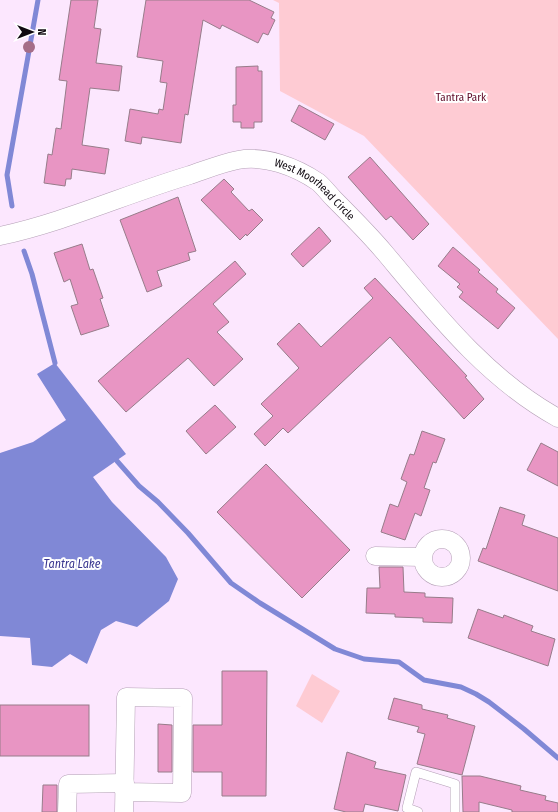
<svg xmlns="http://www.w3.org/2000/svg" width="558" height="812" font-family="'Fira Sans Condensed',sans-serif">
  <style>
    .green { fill: #fecbd3 }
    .water { fill: #8088d6 }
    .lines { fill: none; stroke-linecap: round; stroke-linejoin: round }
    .stream { stroke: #8088d6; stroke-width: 5 }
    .building { fill: #e895c3; stroke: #977c8a }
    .lane-casing { stroke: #b4a0b6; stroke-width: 10 }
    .street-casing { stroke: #b4a0b6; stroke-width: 19 }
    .lane { stroke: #fff; stroke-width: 9 }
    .street { stroke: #fff; stroke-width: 18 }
    .tree { fill: #a56d88 }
    .labels { text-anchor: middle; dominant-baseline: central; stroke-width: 4; stroke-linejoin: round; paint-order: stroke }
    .park-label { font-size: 11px; fill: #5e0a27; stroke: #fff }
    .street-label { font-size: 11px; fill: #100a11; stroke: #fff }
    .water-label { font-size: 12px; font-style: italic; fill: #37348f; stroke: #fff }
  </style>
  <rect width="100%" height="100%" fill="#fce7fe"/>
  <!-- green -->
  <g class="green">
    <path d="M273,0H558V339L364,136L280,91L279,3Z"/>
    <path d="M312,674L340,691L322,723L296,706Z"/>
  </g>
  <!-- water -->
  <path class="water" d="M55,363L126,454L93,477L112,502L166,557L178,579L169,601L137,627L116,621L101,630L87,664L70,654L52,667L32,665L30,638L0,636V453L33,442L66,420L37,374Z"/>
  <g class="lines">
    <!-- stream -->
    <g class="stream">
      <path d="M12,206L7,175L38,0"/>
      <path d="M24,251L32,274L55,363"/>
      <path d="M117,461L139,486L158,502L188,533L231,583L260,603L335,649L364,659L399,662L424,680L461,687L476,694L489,702L524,729L558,758"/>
    </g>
  </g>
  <!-- building -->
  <g class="building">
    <path d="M71,0H98L94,28L101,29L96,63L122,66L119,91L90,88L82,145L109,149L105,174L72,169L71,179H66L65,186L44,183L48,154L52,155L56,128L61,129L67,81L59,80Z"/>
    <path d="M146,0H249L274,12L271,18L275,20L268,35L263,33L258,43L222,25L220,29L203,20L188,115L185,114L181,143L142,137L141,144L125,141L130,109L158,114L159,109L163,110L167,83L160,82L163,61L137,57Z"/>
    <path d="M258,66V71H262V122H254V128H241V122H233V105H236V67Z"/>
    <path d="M299,105L334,124L325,140L291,121Z"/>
    <path d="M370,157L429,224L413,240L391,216L386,220L348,177Z"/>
    <path d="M224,179L234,189L231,192L249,211L252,209L263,220L247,236L246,234L240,240L201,200Z"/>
    <path d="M178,197L196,251L188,253L190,260L157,271L162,286L147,292L120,220Z"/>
    <path d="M319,227L331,241L303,267L291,254Z"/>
    <path d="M82,244L90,270L93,269L103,298L100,299L109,326L81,335L71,306L78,304L70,279L64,282L54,253Z"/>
    <path d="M453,247L480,270L478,272L498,289L496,292L515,308L498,329L459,297L463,292L457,287L460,284L438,266Z"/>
    <path d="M235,261L246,274L213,304L229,322L217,332L243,359L214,386L188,358L126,412L98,381Z"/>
    <path d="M375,278L467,376L465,377L484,399L464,419L390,337L288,433L283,428L265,446L254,434L273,416L261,404L299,368L277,344L299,323L321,347L373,298L364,288Z"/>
    <path d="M215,405L236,427L206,454L186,431Z"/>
    <path d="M422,431L445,439L436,463L433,462L424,488L430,490L421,516L415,513L405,540L381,532L390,504L398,507L407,482L401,479L410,454L414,455Z"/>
    <path d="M541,443L558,452V486L527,470Z"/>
    <path d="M266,464L350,550L302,598L217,512Z"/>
    <path d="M500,507L525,515L522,525L558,538V591L478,561L483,548L486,549Z"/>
    <path d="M379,567H403L404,592L425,593V597L453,598L452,623L423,622V618L395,617V614L366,613L367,588H380Z"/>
    <path d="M478,609L503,618L504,615L533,626L531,631L555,639L548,666L468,638Z"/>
    <path d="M222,671H267L266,796H222V772H193V725H222Z"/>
    <path d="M394,698L422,705V709L448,715L447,718L475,726L462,775L417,764L425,734L417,732L419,727L388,719Z"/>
    <rect x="0" y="705" width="89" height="51"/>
    <path d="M158,724L172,725V772H158Z"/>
    <path d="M347,752L376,762L374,768L406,775L398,811L365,804L363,812H346L334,809Z"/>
    <path d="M462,776H480L521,786L520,790L546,796L545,800L558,803V812H512V810L479,802V812H463Z"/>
    <path d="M43,785H57V812H42Z"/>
  </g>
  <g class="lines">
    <defs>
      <path id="lane" d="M418,812L407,808L416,772L455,784V812"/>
      <g id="street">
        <path id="s1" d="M0,236C65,222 126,194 190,175C205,170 222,163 238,160C265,155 296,167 318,182C324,187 329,194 334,199C352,217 369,234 385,253C436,314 487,379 558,418"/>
        <circle cx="442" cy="558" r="19"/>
        <path d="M375,556L422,557"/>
        <path d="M67,812L68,784L125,783"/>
        <path d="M124,812L126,697L183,698L182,793L124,792"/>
      </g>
    </defs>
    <!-- lane casing -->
    <use href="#lane" class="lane-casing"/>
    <!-- street casing -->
    <use href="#street" class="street-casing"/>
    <!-- lane -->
    <use href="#lane" class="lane"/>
    <!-- street -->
    <use href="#street" class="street"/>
  </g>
  <!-- trees -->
  <circle class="tree" cx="29" cy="47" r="6"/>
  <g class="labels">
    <!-- park labels -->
    <g class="park-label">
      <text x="461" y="97">Tantra Park</text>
    </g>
    <!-- street labels -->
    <g class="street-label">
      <text stroke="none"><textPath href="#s1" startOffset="336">West Moorhead Circle</textPath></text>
    </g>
    <!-- water labels -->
    <g class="water-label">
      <text x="72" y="564">Tantra Lake</text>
    </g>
  </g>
  <!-- north arrow -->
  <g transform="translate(32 32) rotate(90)" stroke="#ffffff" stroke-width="3" paint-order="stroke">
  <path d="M0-3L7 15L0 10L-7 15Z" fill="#100a11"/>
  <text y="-6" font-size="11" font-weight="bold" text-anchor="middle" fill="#100a11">N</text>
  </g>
</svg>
